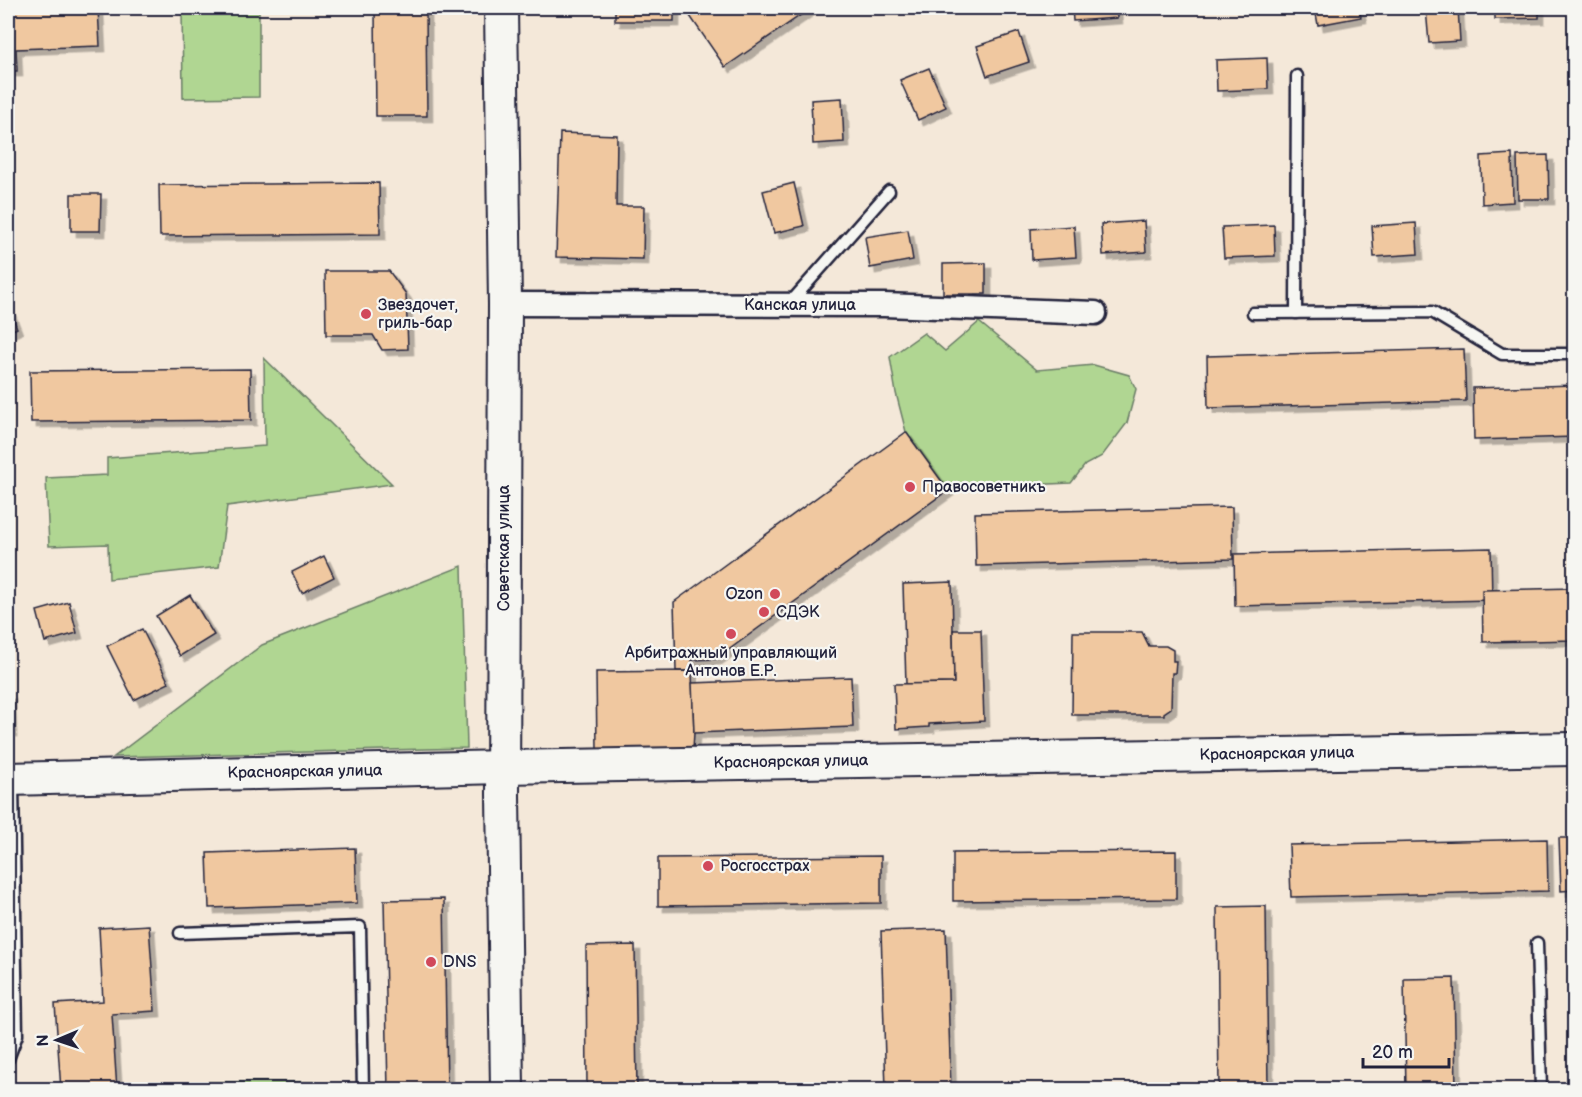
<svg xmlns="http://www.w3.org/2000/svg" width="1582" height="1097" font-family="'Balsamiq Sans',sans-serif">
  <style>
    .green { fill: #b0d692; stroke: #697c66; stroke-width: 1.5 }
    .building { fill: #f0c8a0; stroke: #22223b; stroke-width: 1.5; filter: url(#shadow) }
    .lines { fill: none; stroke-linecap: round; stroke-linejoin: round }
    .lane-casing { stroke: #22223b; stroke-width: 15 }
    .street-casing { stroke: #22223b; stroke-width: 27 }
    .secondary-casing { stroke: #22223b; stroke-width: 36 }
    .lane { stroke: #f6f6f2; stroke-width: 10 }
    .street { stroke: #f6f6f2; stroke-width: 22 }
    .secondary { stroke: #f6f6f2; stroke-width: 32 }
    .poi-dot { fill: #d1495b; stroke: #f6f6f2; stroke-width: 2 }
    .labels { text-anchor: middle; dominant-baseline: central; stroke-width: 4.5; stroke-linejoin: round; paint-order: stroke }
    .poi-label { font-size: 16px; fill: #22223b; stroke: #f6f6f2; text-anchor: start }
    .street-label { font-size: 16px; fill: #22223b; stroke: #f6f6f2 }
  </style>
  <defs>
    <filter id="shadow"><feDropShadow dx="5.5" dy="5.5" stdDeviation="0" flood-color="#0004"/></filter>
  </defs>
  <rect width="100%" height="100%" fill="#f4e8d9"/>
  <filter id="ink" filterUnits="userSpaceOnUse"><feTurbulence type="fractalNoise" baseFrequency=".0167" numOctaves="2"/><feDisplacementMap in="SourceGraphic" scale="12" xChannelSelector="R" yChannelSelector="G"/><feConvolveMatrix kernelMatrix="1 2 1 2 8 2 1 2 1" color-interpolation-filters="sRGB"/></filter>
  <g filter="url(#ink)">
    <!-- green -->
    <g class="green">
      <path d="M182,8H259V97L183,98Z"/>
      <path d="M979,322L1037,370L1094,365L1129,375L1136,389L1127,423L1102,456L1085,465L1071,483L962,488L948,490L906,432L896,393L890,357L924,333L945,351Z"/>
      <path d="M264,358L392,484L227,506L219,567L109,579L108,544L49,546L46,478L107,475V458L265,446Z"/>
      <path d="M462,566L467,748L114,757L262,645Z"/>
      <rect x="202" y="1082" width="114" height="7"/>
    </g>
    <!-- building -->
    <g class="building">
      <path d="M8,8H98L100,46L16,49L17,71H8Z"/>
      <path d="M375,8H426L427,116H376Z"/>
      <rect x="615" y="8" width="59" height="13"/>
      <path d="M702,8H811L725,67L690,16Z"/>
      <path d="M1072,8H1116L1117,18L1073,21Z"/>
      <path d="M1315,8H1359L1361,17L1318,25Z"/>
      <path d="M1458,8L1460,41L1429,43L1426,9Z"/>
      <path d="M1495,8H1539V18L1495,19Z"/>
      <path d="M1019,32L1029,62L987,76L977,46Z"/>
      <path d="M1267,58L1268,89L1217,91L1216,60Z"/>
      <path d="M929,68L946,107L918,120L900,80Z"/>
      <path d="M842,98L844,142L813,144L811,100Z"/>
      <path d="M560,133L617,135L616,206H644L643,259L556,257Z"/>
      <path d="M1512,154L1513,202L1482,204L1481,156Z"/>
      <path d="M1548,155L1549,199H1518L1517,156Z"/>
      <rect x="1570" y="167" width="4" height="44"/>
      <path d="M379,183L380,234L160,236L159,185Z"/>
      <path d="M794,183L804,226L774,233L763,191Z"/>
      <path d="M71,194H101L100,231H71Z"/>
      <path d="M1144,221L1146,252L1103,255L1101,224Z"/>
      <path d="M1416,223L1418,254L1374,257L1372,226Z"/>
      <path d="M1274,225L1275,256L1224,258L1222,227Z"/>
      <path d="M1074,226L1076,257L1032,260L1031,229Z"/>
      <path d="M908,230L913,260L870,268L865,237Z"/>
      <path d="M986,263V294H943V264Z"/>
      <path d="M325,271H389L406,294L408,349L382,350L373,335H326Z"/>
      <path d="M8,305L17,328L8,332Z"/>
      <path d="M1464,349L1466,401L1208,408L1207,356Z"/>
      <path d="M250,369L251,420L31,422L30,371Z"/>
      <path d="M1574,385V437L1474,440L1473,388Z"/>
      <path d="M906,432L948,490L716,659L692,660V671H676L674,602Z"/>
      <path d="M1232,507L1233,559L976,566L975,513Z"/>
      <path d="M1491,548L1492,600L1235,606L1234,554Z"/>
      <path d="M324,556L334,577L302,593L292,572Z"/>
      <path d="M952,582L954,683L906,684L903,584Z"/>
      <path d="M1574,588V640L1483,642L1482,590Z"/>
      <path d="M190,595L214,635L180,656L156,616Z"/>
      <path d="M69,602L77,633L45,642L37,611Z"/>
      <path d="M142,629L169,683L134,700L107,646Z"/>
      <path d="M953,630H981L984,721L929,724V727L896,729L894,684L954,683Z"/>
      <path d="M1073,632H1142L1149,646H1166L1173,650V661H1176L1175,673H1172L1171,708L1164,713V715H1072Z"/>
      <path d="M692,671L694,733L693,749L597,750L596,672Z"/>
      <path d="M851,677L853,727L694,733L692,683Z"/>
      <path d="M8,694H10L11,731H8Z"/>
      <path d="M1559,838H1574V890L1561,891Z"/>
      <path d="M1547,839L1548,891L1291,897L1289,845Z"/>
      <path d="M355,848L357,903L209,908L207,853Z"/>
      <path d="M1176,851V899L953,901V853Z"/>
      <path d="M881,856V903L658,906V858Z"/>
      <path d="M444,899L447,1090H388L384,900Z"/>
      <path d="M1266,906L1268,1090H1219L1217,907Z"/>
      <path d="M149,925L155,1011L112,1014L117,1090H61L55,1004L103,1001L99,928Z"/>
      <path d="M946,929L951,1090H886L881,931Z"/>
      <path d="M635,945L637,1090H587L586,946Z"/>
      <path d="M1454,978L1456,1090H1406L1404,979Z"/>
    </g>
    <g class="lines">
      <defs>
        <g id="lane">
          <path d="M790,303L889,191"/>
          <path d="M1253,313L1432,312L1502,354H1574"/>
          <path d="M1296,313L1297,76"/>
          <path d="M180,933L360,927L363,1090"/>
          <path d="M1537,943L1541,1090"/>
          <path d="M8,1059L17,1035L13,782"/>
        </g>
        <path id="street" d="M505,304L884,305L1095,313"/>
        <g id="secondary">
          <path d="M501,8L505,304L503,795L507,1090"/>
          <path d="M8,779L503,767L1574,749"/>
        </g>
      </defs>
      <!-- lane casing -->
      <use href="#lane" class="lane-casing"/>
      <!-- street casing -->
      <use href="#street" class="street-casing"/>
      <!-- secondary casing -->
      <use href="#secondary" class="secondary-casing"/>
      <!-- lane -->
      <use href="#lane" class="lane"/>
      <!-- street -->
      <use href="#street" class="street"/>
      <!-- secondary -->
      <use href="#secondary" class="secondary"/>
    </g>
  </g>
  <!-- markers -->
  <g class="poi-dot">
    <circle cx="366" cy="314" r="6"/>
    <circle cx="910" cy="487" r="6"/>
    <circle cx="775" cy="594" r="6"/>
    <circle cx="764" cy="612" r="6"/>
    <circle cx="731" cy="634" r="6"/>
    <circle cx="708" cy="866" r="6"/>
    <circle cx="431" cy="962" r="6"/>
  </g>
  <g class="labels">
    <!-- poi labels -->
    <g class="poi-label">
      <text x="378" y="305">Звездочет,<tspan x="378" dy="18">гриль-бар</tspan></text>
      <text x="922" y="487">Правосоветникъ</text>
      <text x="763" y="594" text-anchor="end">Ozon</text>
      <text x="776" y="612">СДЭК</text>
      <text x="731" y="653" text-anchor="middle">Арбитражный управляющий<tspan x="731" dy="18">Антонов Е.Р.</tspan></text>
      <text x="720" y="866">Росгосстрах</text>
      <text x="443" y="962">DNS</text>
    </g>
    <!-- street labels -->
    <g class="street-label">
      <text x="800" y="305">Канская улица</text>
      <text transform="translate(504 548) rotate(-90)">Советская улица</text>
      <text transform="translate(1277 754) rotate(-1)">Красноярская улица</text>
      <text transform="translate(791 762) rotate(-1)">Красноярская улица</text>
      <text transform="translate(305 772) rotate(-1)">Красноярская улица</text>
    </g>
  </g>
  <!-- margin -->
  <rect width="1582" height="1097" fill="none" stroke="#f6f6f2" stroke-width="30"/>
  <rect x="15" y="15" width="1552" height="1067" fill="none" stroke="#22223b" stroke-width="2" filter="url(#ink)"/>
  <!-- north arrow -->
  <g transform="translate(57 1040) rotate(268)" stroke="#f6f6f2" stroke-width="4.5" paint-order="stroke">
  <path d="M0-4.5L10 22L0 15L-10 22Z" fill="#22223b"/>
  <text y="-9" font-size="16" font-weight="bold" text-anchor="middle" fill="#22223b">N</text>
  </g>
  <!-- scale -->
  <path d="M1363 1058v9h86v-9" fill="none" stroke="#22223b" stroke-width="3"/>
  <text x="1372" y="1058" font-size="18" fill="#22223b" stroke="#f6f6f2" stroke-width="4.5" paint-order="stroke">20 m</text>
</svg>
